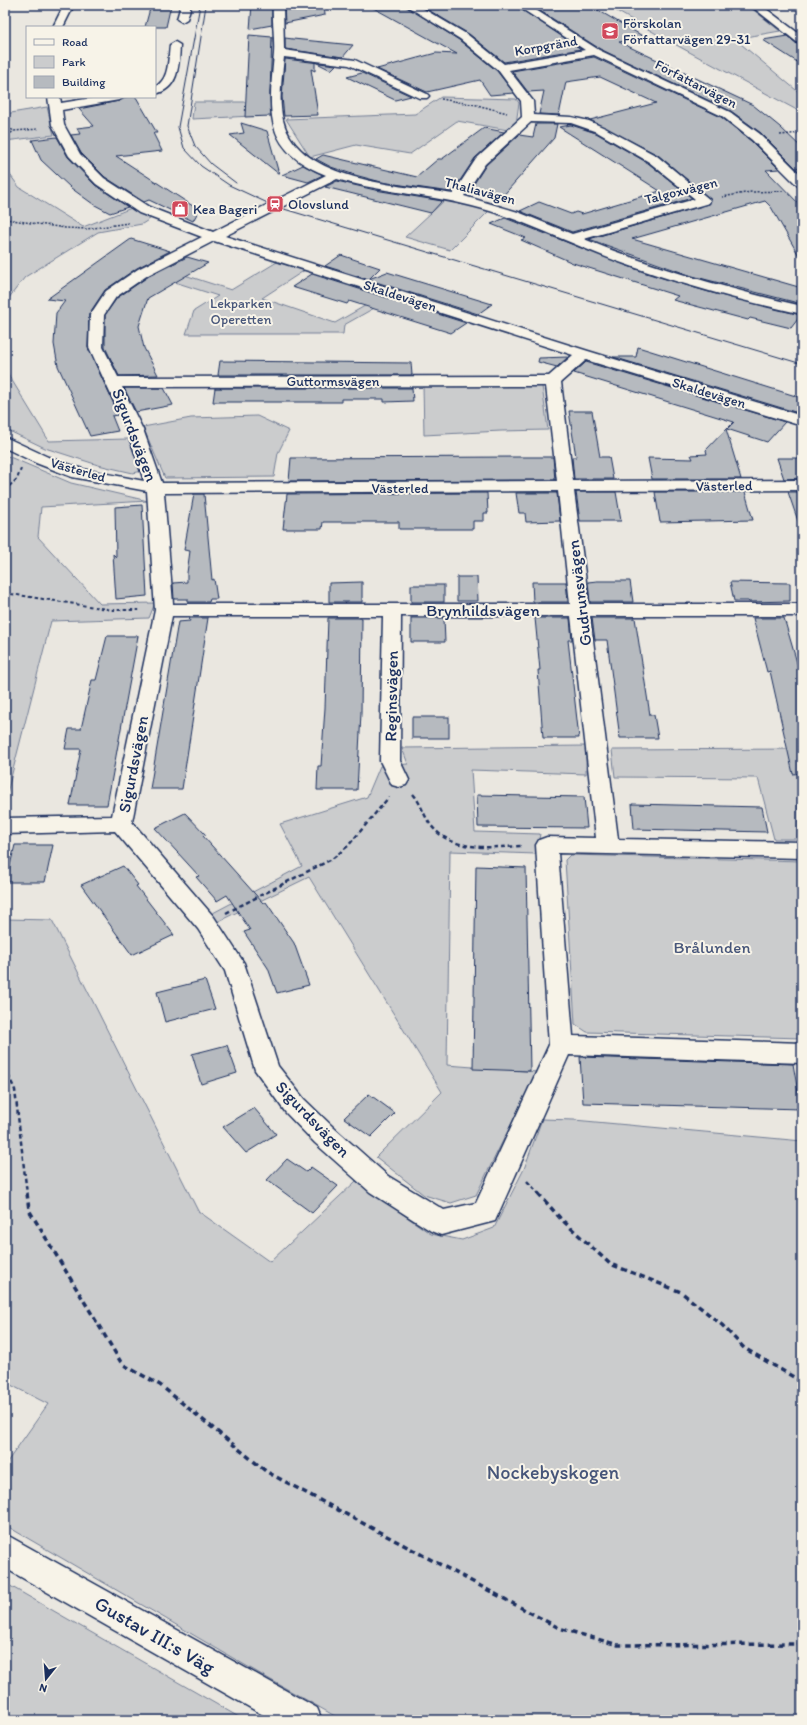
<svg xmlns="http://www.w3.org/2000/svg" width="807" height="1725" font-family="Itim,sans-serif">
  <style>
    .green { fill: #cbcccd; stroke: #737e96 }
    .building { fill: #b6babf; stroke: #1b2f5e }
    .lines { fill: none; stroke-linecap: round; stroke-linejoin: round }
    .minor-casing { stroke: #1b2f5e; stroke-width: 3 }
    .path-far3 { stroke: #1b2f5e; stroke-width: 1.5; stroke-dasharray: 2 1.5; stroke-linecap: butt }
    .path-far2 { stroke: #1b2f5e; stroke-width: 2; stroke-dasharray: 3.5 2.5; stroke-linecap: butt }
    .path-far1 { stroke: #1b2f5e; stroke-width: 2.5; stroke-dasharray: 4.5 3; stroke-linecap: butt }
    .path { stroke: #1b2f5e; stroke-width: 3.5; stroke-dasharray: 5.5 4; stroke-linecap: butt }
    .minor { fill: #f7f3e8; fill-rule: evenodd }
    .tram { stroke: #1b2f5e; stroke-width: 1 }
    .labels { text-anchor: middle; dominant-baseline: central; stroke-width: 4; stroke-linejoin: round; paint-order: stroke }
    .far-poi-label { font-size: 14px; fill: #1b2f5e; stroke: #f7f3e8; text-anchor: start }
    .far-street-label { font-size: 14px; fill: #1b2f5e; stroke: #f7f3e8 }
    .far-park-label { font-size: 14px; fill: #47567a; stroke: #f7f3e8 }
    .street-label { font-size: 17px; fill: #1b2f5e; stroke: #f7f3e8 }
    .park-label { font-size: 17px; fill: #47567a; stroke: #f7f3e8 }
    .near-park-label { font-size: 20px; fill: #47567a; stroke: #f7f3e8 }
    .near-street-label { font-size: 20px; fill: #1b2f5e; stroke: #f7f3e8 }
  </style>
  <rect width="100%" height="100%" fill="#eae7e0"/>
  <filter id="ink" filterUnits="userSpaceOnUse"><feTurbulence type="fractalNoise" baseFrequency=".025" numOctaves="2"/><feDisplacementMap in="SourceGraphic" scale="8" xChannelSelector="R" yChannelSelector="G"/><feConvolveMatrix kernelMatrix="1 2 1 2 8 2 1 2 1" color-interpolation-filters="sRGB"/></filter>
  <g filter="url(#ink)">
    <!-- green -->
    <g class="green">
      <path d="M606,5H699L702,8H751L780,31L735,39L802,95V114L795,109L667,40Z"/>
      <path d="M441,97L516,99L519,103L516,124L508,130L457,121L410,154L356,145L310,157L286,119L415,114Z"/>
      <path d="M194,102H270L272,115L192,119Z"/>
      <path d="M47,107L54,135L5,141V114Z"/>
      <path d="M5,168L19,187L83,227L134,207L153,217L142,224L98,232L25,277L5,303Z"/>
      <path d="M446,199L491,209L450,250L405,237Z"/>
      <path d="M277,262L305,270L262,298L335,323L384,295L392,298L344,325L343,334H186L194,311L218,296L150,274L163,268L231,290Z"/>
      <path d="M5,369L49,441L128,439L142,471L133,473L98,465L45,448L5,429Z"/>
      <path d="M423,385L542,386L548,430L501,431L424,435Z"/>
      <path d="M257,416L289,431L278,453L274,477L165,478L143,427L191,418Z"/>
      <path d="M5,455L71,483L148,501L41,507L38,537L100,604L155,603L149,618L51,621L5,801Z"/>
      <path d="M586,746V774L471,770L475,832L540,834L536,854L450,851L447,1065L537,1072L476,1195L451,1203L424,1195L376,1157L442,1092L309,877L217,922L211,914L302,866L280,824L367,797L380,766L408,764L402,748Z"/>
      <path d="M802,749V780H798L797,839H774L758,778L615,777L612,750Z"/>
      <path d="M570,855L802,861V1038L587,1032L575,1024L565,860Z"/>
      <path d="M5,919L52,920L198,1211L270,1262L356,1181L431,1234L462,1240L494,1228L524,1169L542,1119L574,1120L802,1141V1720H342L262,1675L5,1525V1465L48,1404L5,1382Z"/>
      <path d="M5,1583L244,1720H5Z"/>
    </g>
    <!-- building -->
    <g class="building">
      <path d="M151,5H171L166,27H145Z"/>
      <path d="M252,5H272V25L250,29Z"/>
      <path d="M284,5H324L325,15L285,23Z"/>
      <path d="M368,5H404L459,40L497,71L514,93L490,95L480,80L427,92L377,69L436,53L457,54Z"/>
      <path d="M420,5H515L581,49L504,62L469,34Z"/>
      <path d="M531,5H589L646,38L619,42L753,105L780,127L802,148V167L796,168L761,133L731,111L600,49Z"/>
      <path d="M249,35L272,37L270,93L271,116L245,117Z"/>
      <path d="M787,36L797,44L802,45V65L763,40Z"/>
      <path d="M285,38L293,39L353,45L343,57L285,49Z"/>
      <path d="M594,57L721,117L751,141L779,169L766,170L802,207V261L771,207L765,201L632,239L802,288V304L692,276L589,239L709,204L711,200L658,155L590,120L656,103L600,77L566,82L559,115L539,114L544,91L528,92L512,71Z"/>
      <path d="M285,59L336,65L331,70L315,62V71L311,69L318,115L284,116L282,97Z"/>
      <path d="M362,73L411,96L395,100L347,77Z"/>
      <path d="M126,97H136L157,133H153L162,151L116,156L199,210L193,221L149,200L144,202L105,177L81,153L71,135L80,134L77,128L94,126L79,109L119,101Z"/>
      <path d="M241,123L267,131L279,174L230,135L244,133Z"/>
      <path d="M536,124H557L554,138L501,198L468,193L486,165L519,135L533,137Z"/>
      <path d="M571,125L596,133L648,163L692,198L572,232L520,211L539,202L571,214L576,212L582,214L660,191L559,127Z"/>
      <path d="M484,128L504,132L475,158L453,191L450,192L381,182L355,175L331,167L316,159L323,155L417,177L438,159H442Z"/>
      <path d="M57,137L68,157L95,185L128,207L110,213L93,204L71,188L41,160L32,140Z"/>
      <path d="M303,165L323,175L308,182L282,175Z"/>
      <path d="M337,181L375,190L442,201L431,213L325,187Z"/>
      <path d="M505,218L646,273L712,293L801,315L791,328L750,318L748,320L673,300L678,296L573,263L521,240L526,238L491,224Z"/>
      <path d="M131,239L170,251L137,268L105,290L89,314L88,348L119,415L112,416L118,431L90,436L58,366L54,344L56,313L65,301L47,299Z"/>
      <path d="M341,255L380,268L369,279L387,272L492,304L478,314L325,266Z"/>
      <path d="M187,257L208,263L148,298L139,326L144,348L158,375L119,376L105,347V315L117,298L149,276Z"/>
      <path d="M312,274L466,323L451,333L349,301L347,304L292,287Z"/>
      <path d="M638,347L802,398V405L795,412L613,357H636Z"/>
      <path d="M568,357L557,367L538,362L539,358Z"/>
      <path d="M220,361L411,363L412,375H218Z"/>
      <path d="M586,362L785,422L767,442L727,429L734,422L574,373Z"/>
      <path d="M124,388H164L173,405L136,412Z"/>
      <path d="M215,388H412L413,401L384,402V399H341V402H213Z"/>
      <path d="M569,411H592L600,457H609L613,479H574L572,457H576Z"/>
      <path d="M726,429L741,479H652L648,458L693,459L691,455L707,454L706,450Z"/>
      <path d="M518,457H553L555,480L289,481L291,458Z"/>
      <path d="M777,458H802V478L784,479Z"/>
      <path d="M576,492H616L621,521H580Z"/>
      <path d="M655,492H745L753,520L660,522Z"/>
      <path d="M788,492H802V521H798Z"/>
      <path d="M487,493L488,513H484V521H473V529H399V522H323L322,529H283L287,494Z"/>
      <path d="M516,493H557L560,521L526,522L525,513H519Z"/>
      <path d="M194,494H204L212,580L214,579L217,599H210L209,602H188V599H174L173,583L187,582V573L190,551L184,550Z"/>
      <path d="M142,505L147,596L116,599L113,554L116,557L115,507Z"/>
      <path d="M457,577H477L478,601H457Z"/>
      <path d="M597,581H630L633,602H590L588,582Z"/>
      <path d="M362,582V602H329V583Z"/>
      <path d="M532,582H566L568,602H533Z"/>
      <path d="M730,582L790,583V601L749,602L748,601H734Z"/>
      <rect x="411" y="585" width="33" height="17"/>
      <path d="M189,618H208L182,789H150L178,622L190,621Z"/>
      <path d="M328,618H362L361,713L357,790H317L318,766H321L325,708Z"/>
      <path d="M411,618H444L445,642H411Z"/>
      <path d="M535,618H570L572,640H568L579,738H543L538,670H540Z"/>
      <path d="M592,618H635L650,715H654L658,738H620L607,640H595Z"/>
      <path d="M753,618H784L802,680V773L793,774L770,671L767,672Z"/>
      <path d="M107,636H138L107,805H70L81,749H65L69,729H81L92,680H96Z"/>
      <rect x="412" y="717" width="37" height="21"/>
      <path d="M477,795L584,797L587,828L478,827Z"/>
      <path d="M632,804L762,807L767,832L634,829Z"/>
      <path d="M185,813L206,835L203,836L263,903L266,902L294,943L309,985L277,993L268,968L244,932L250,930L227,895L217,901L196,877L199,876L155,828Z"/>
      <path d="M15,845H53L45,882H6Z"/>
      <path d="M123,866L138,885L136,886L174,935L132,955L81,885Z"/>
      <path d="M476,866L526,868L530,1071L473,1069Z"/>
      <path d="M205,980L215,1009L165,1022L157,992Z"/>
      <path d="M227,1045L237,1073L201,1084L192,1054Z"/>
      <path d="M580,1057L793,1064L801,1109L583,1103Z"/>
      <path d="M369,1094L395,1113L371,1137L344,1118Z"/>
      <path d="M254,1108L276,1134L246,1153L223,1127Z"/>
      <path d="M287,1159L306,1172L311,1167L338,1186L312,1213L267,1180Z"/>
    </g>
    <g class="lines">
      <defs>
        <g id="minor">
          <path d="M64,5H74L63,27H53Z"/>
          <path d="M181,5H191L187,19L182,22L177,19Z"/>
          <path d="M273,5H283L284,50L355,60L427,94L429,96L427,98H419L349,65L284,57C282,78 278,100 283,120C298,182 402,185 453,194L476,159L522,117L521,101L498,70L460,39L405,5H417L468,35L504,64L585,50L516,5H528L599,50L730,112L760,134L802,176V187L798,186L752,140L722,116L594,55L509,70L533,101L534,115L571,117L589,121L605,128L657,156L710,200L709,203L584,239C654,268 728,289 802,306V314C742,301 683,285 625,264C579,248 537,226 490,211C440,195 387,194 337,179L225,236L588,351L802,416V426L586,360L561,382L573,481L802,480V490L574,491L589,604H802V616H590L618,839L802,842V858L558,853L573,1036L802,1043V1063L569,1055L495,1221L441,1235L431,1231L370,1192L315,1143L286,1113L255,1070L225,971L198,929L115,831L5,834V818L112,816L155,610L147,491L72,477L36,463L5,448V437L48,457L82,469L144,481L128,432L89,347L90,315L106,291L138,269L202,237L139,213L96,184L69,156L52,125L48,97H60L61,103L98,97H125L119,100L62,110L64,125L80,154L104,178L149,207L213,232L326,175C262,150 269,111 274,54C275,38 272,21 273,5ZM531,122L571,123L597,132L649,162L695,199L572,234L518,212L464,196L485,164ZM214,241L573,355L549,376L118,377L103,347L104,315L116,297L148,275ZM546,386L557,481L162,483L144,432L122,387ZM558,491L570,604H173L164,493ZM172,616H383L380,761L392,785L399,787L406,785L409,780L400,761L401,616H571L596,838L547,837L539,840L536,845L549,1045L476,1203L444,1210L388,1176L333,1127L304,1099L278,1066L244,963L214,917L132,822Z"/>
          <path d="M750,5H761L802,36V44L798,43Z"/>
          <path d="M175,42L180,45C179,65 179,89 155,94V87C170,79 168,59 170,45Z"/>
          <path d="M5,1534L317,1708L322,1720H272L5,1568Z"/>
        </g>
      </defs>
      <!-- minor casing -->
      <use href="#minor" class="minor-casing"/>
      <!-- path-far3 -->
      <g class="path-far3">
        <path d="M441,99L477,105L507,113"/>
        <path d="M5,126L14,131L39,129"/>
        <path d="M780,135L802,133"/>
        <path d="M5,137L14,131"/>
        <path d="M722,197L751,192L784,191"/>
        <path d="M5,219L65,228L86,229L129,223"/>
      </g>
      <!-- path-far2 -->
      <g class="path-far2">
        <path d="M5,490L17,479L21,469"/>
        <path d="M5,593L113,610H141"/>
      </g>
      <!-- path-far1 -->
      <g class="path-far1">
        <path d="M413,794C421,803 423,814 430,824C451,853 491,847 523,846"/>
        <path d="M226,913L332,859L348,846L389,797"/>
        <path d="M5,1068L15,1090L27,1194"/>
        <path d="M527,1181L539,1194"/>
      </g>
      <!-- path -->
      <g class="path">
        <path d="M27,1193L29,1210L122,1364L160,1385L267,1472L559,1628L618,1645L802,1644"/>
        <path d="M538,1193L560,1218L610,1264L681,1292L722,1325L744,1348L802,1382"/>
      </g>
      <!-- minor -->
      <use href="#minor" class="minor"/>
      <!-- tram -->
      <g class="tram">
        <path d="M200,5L178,127L184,148L201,166L229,185L274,206L802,364"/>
        <path d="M206,5L187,126L195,146L211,164L236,183"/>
      </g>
    </g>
  </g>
  <!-- icons -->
  <defs>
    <symbol id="school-square" viewBox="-11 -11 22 22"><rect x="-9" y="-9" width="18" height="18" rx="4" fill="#d1495b" stroke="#f7f3e8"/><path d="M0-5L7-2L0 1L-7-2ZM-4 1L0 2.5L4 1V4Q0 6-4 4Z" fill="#fff"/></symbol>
    <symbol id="station-square" viewBox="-11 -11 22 22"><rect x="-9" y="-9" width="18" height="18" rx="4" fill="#d1495b" stroke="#f7f3e8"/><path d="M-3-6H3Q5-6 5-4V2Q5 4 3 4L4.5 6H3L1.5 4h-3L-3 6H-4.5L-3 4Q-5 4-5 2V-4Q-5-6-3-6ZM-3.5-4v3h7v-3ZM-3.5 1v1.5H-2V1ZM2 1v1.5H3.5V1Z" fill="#fff"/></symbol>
    <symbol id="shop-square" viewBox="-11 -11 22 22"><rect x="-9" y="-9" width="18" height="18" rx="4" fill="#d1495b" stroke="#f7f3e8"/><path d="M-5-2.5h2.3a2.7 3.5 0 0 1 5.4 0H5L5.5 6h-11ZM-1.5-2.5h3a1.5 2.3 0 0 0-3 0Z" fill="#fff"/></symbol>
  </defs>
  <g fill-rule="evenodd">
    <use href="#school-square" x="600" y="21" width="20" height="20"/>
    <use href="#station-square" x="265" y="194" width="20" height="20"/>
    <use href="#shop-square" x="170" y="199" width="20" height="20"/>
  </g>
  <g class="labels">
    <!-- far-poi labels -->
    <g class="far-poi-label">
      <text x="623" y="23">Förskolan<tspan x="623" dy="16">Författarvägen 29-31</tspan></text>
      <text x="288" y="204">Olovslund</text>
      <text x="193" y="209">Kea Bageri</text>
    </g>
    <!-- far-street labels -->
    <g class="far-street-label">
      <text transform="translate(546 46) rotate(-10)">Korpgränd</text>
      <text transform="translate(696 84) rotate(27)">Författarvägen</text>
      <text transform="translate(480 191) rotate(15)">Thaliavägen</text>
      <text transform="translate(681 191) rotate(-14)">Talgoxvägen</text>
      <text transform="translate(400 296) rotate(18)">Skaldevägen</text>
      <text x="333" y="381">Guttormsvägen</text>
      <text transform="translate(709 393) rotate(17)">Skaldevägen</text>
      <text transform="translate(78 470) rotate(16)">Västerled</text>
      <text transform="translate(724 486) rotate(-1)">Västerled</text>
      <text x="400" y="488">Västerled</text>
    </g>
    <!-- far-park labels -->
    <g class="far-park-label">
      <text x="241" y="303">Lekparken<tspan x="241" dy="16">Operetten</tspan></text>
    </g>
    <!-- street labels -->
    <g class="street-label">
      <text transform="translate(135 435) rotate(69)">Sigurdsvägen</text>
      <text transform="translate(579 593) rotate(-97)">Gudrunsvägen</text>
      <text x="483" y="610">Brynhildsvägen</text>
      <text transform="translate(391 696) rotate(-89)">Reginsvägen</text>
      <text transform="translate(133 764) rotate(-79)">Sigurdsvägen</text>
      <text transform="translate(313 1119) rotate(46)">Sigurdsvägen</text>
    </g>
    <!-- park labels -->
    <g class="park-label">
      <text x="712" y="947">Brålunden</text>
    </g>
    <!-- near-park labels -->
    <g class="near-park-label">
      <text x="553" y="1472">Nockebyskogen</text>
    </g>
    <!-- near-street labels -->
    <g class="near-street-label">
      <text transform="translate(155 1635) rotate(30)">Gustav III:s Väg</text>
    </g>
  </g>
  <!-- margin -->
  <rect width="807" height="1725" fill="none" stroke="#f7f3e8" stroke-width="20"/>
  <rect x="10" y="10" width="787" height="1705" fill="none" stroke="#1b2f5e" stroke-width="1.5" filter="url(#ink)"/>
  <!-- legend -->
  <rect x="26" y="26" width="130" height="72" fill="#f7f3e8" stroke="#9fa5b1"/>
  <rect x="34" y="39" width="20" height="6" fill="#f7f3e8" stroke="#9fa5b1"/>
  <text x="62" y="46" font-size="12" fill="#1b2f5e">Road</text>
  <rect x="34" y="56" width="20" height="12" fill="#cbcccd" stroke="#9fa5b1"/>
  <text x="62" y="66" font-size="12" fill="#1b2f5e">Park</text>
  <rect x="34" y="76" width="20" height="12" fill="#b6babf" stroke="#9fa5b1"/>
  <text x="62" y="86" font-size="12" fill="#1b2f5e">Building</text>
  <!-- north arrow -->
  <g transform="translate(46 1679) rotate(197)" stroke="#f7f3e8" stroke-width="3" paint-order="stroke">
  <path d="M0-3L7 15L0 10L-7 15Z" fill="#1b2f5e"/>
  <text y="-6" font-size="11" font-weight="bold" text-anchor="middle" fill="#1b2f5e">N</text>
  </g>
</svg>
